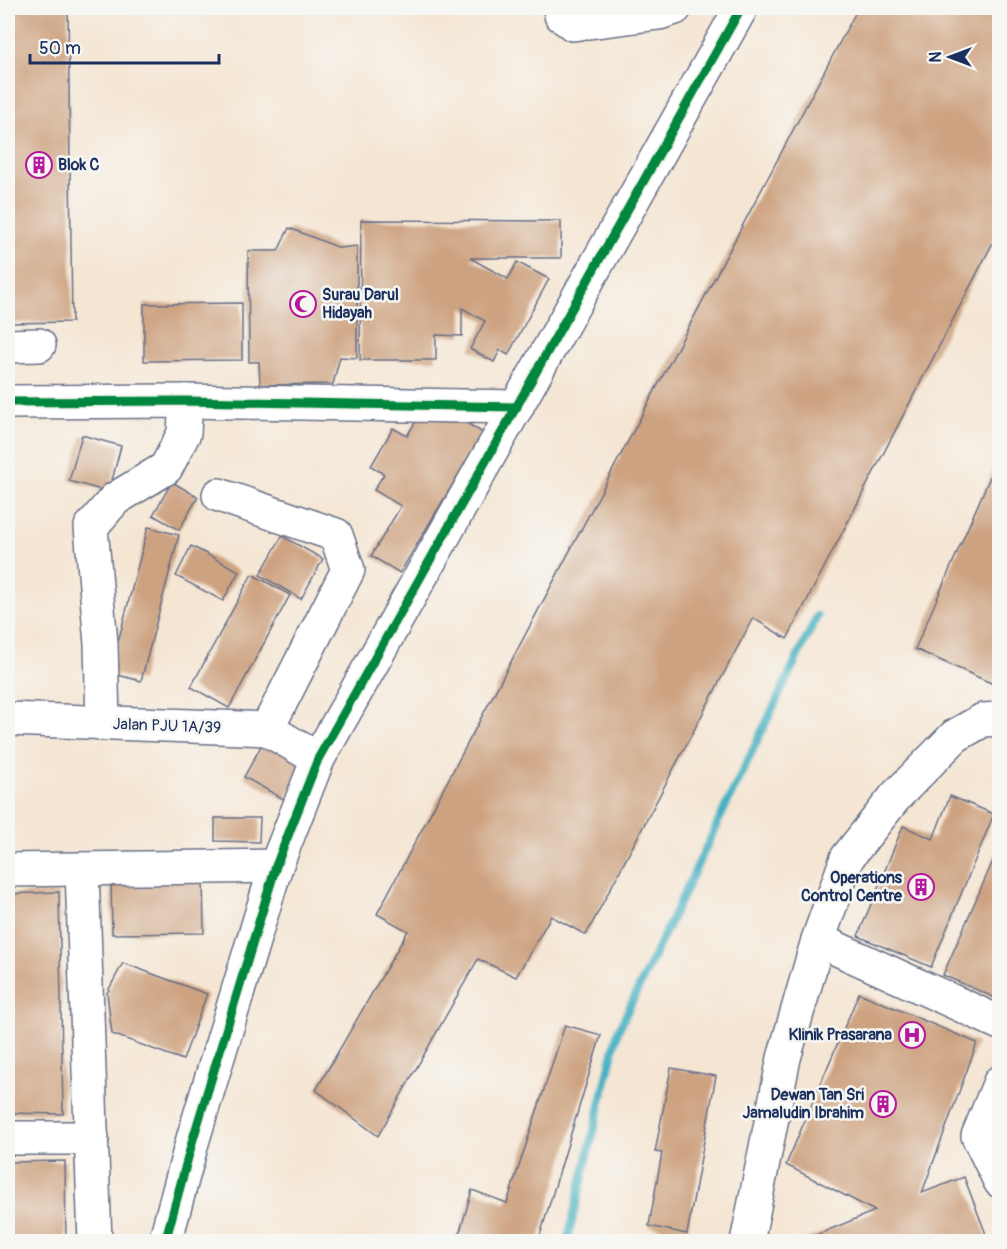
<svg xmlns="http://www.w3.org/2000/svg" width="1007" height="1249" font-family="Pangolin,sans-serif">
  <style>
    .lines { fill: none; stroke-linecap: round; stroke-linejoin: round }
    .stream { stroke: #45b1c2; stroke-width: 8 }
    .building { fill: #cda280 }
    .minor-casing { stroke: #676f87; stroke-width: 36 }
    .minor { stroke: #fff; stroke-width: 33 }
    .cycleway-casing { stroke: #f6f6f2; stroke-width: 13 }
    .cycleway { stroke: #00873e; stroke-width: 9 }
    .labels { text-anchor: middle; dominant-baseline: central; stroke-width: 5; stroke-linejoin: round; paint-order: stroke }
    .poi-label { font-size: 16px; font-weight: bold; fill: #1b2f5e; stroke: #f6f6f2; text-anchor: end }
    .street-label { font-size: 16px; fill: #1b2f5e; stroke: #f6f6f2 }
  </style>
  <rect width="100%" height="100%" fill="#f6f6f2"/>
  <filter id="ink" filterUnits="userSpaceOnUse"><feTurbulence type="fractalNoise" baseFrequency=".0167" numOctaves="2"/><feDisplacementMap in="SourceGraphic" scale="12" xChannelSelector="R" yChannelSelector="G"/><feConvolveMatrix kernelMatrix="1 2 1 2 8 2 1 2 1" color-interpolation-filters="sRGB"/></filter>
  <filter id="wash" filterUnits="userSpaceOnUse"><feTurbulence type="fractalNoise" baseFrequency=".008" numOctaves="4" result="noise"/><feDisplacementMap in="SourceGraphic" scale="24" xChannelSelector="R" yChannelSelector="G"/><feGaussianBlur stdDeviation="1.35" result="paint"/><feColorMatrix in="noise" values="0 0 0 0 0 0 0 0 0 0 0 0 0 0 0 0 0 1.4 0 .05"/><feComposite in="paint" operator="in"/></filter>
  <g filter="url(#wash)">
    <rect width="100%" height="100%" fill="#f5e6d4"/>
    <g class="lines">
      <!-- stream -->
      <path class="stream" d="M567,1242L618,1031L817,616"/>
    </g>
    <g id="blocks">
      <!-- building -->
      <g class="building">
        <path d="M8,8H68L72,322L8,323Z"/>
        <path d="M858,8H1000V229L787,639L753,618L586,935L551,916L516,977L478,959L378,1136L316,1090L408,931L377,914Z"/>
        <path d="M361,220L561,221V258H470L508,279L517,262L549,279L508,355L500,350L494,362L470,349L485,321L462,308V336L436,335V360H360Z"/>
        <path d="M289,228L340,248L357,246V358L340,357L333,384L260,385L259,362H249L248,251H278Z"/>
        <path d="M242,303V360L144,361V304Z"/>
        <path d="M441,407L483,433L400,573L371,556L401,506L374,490L384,474L371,466L393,428L407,436L424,408Z"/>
        <path d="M82,435L121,446L109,492L69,481Z"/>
        <path d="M1000,454V687L915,649Z"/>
        <path d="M172,482L198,497L179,530L153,515Z"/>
        <path d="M148,527L179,535L141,681L110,673Z"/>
        <path d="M282,536L323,559L301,599L260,575Z"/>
        <path d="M191,546L239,571L223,601L176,576Z"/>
        <path d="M252,574L290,595L229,708L191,687Z"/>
        <path d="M265,739L306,762L285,800L244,777Z"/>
        <path d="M950,796L994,814L931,967L858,936L903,826L933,839Z"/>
        <path d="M215,818H260L259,842L215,841Z"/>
        <path d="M1000,845V1000L943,975Z"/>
        <path d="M203,880L204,933L112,934L111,881Z"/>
        <path d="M59,892L63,1114L8,1113V894Z"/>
        <path d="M123,963L207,994L183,1060L112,1034L107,993Z"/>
        <path d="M859,993L977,1043L922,1193L964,1177L989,1242H799L875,1211L786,1165Z"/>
        <path d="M565,1025L601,1035L538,1242H457L472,1190L507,1203Z"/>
        <path d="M671,1068L716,1076L687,1234L649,1226L662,1153L655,1152Z"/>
        <path d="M65,1161L66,1242H8V1162Z"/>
      </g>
    </g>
  </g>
  <g filter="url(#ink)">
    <use href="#blocks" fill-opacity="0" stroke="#676f87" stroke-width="1.5"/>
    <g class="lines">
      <defs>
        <g id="minor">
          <path d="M560,8L561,15L573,24L659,13L675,8"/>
          <path d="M8,346L39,345"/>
          <path d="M8,402L186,401L517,407"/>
          <path d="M219,495L336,535L348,570L267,729"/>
          <path d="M8,719L267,729L318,759"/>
          <path d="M103,724L101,644L91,527L115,499L166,468L184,433L186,401"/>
          <path d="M8,870L276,866"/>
          <path d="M82,870L95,1242"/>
          <path d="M818,940L1000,1023"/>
          <path d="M1000,1082L978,1136L1000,1181"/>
          <path d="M8,1138H92"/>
          <path d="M165,1242L193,1139L276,866L318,759L741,8"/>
          <path d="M747,1242L784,1058L818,940L847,858L896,796L955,736L983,720L1000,719"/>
        </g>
      </defs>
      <!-- minor casing -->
      <use href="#minor" class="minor-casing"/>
      <!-- minor -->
      <use href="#minor" class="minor"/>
      <defs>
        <g id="cycleway">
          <path d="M8,402L186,401L517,407"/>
          <path d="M165,1242L193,1139L276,866L318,759L741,8"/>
        </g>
      </defs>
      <!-- cycleway casing -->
      <use href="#cycleway" class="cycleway-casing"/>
      <!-- cycleway -->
      <use href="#cycleway" class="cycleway"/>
    </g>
  </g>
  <!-- icons -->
  <defs>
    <symbol id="building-ring" viewBox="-11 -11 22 22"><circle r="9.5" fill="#f6f6f2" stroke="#b5179e" stroke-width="1.5"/><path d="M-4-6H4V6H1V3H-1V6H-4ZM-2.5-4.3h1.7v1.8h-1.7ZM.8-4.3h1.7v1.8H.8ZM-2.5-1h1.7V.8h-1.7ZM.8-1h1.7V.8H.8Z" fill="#b5179e"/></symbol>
    <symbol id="mosque-ring" viewBox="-11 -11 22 22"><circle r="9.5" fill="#f6f6f2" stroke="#b5179e" stroke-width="1.5"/><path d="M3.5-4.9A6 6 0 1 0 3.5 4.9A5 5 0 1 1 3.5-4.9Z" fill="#b5179e"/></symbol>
    <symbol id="hospital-ring" viewBox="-11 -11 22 22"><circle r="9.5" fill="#f6f6f2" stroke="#b5179e" stroke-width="1.5"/><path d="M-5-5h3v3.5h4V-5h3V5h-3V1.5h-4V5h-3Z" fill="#b5179e"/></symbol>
  </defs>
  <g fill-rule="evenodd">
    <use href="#building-ring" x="24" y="150" width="30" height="30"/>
    <use href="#mosque-ring" x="288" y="289" width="30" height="30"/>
    <use href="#building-ring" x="906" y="872" width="30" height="30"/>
    <use href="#hospital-ring" x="897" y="1020" width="30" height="30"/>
    <use href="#building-ring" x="868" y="1089" width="30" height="30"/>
  </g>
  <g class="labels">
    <!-- poi labels -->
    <g class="poi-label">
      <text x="58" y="165" text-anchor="start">Blok C</text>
      <text x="322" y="295" text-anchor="start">Surau Darul<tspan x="322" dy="18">Hidayah</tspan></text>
      <text x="902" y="878">Operations<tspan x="902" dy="18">Control Centre</tspan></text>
      <text x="892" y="1035">Klinik Prasarana</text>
      <text x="864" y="1095">Dewan Tan Sri<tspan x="864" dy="18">Jamaludin Ibrahim</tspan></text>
    </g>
    <!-- street labels -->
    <g class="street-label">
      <text transform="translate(167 726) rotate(2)">Jalan PJU 1A/39</text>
    </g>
  </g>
  <!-- margin -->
  <rect width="1007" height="1249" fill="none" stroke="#f6f6f2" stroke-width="30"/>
  <!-- north arrow -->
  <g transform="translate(950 57) rotate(270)" stroke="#f6f6f2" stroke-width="4.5" paint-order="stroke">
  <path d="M0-4.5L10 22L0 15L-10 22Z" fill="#1b2f5e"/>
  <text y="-9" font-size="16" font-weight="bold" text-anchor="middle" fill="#1b2f5e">N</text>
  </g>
  <!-- scale -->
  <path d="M30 54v9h189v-9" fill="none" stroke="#1b2f5e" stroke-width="3"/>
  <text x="39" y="54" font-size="18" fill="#1b2f5e" stroke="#f6f6f2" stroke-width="4.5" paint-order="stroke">50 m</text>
</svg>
